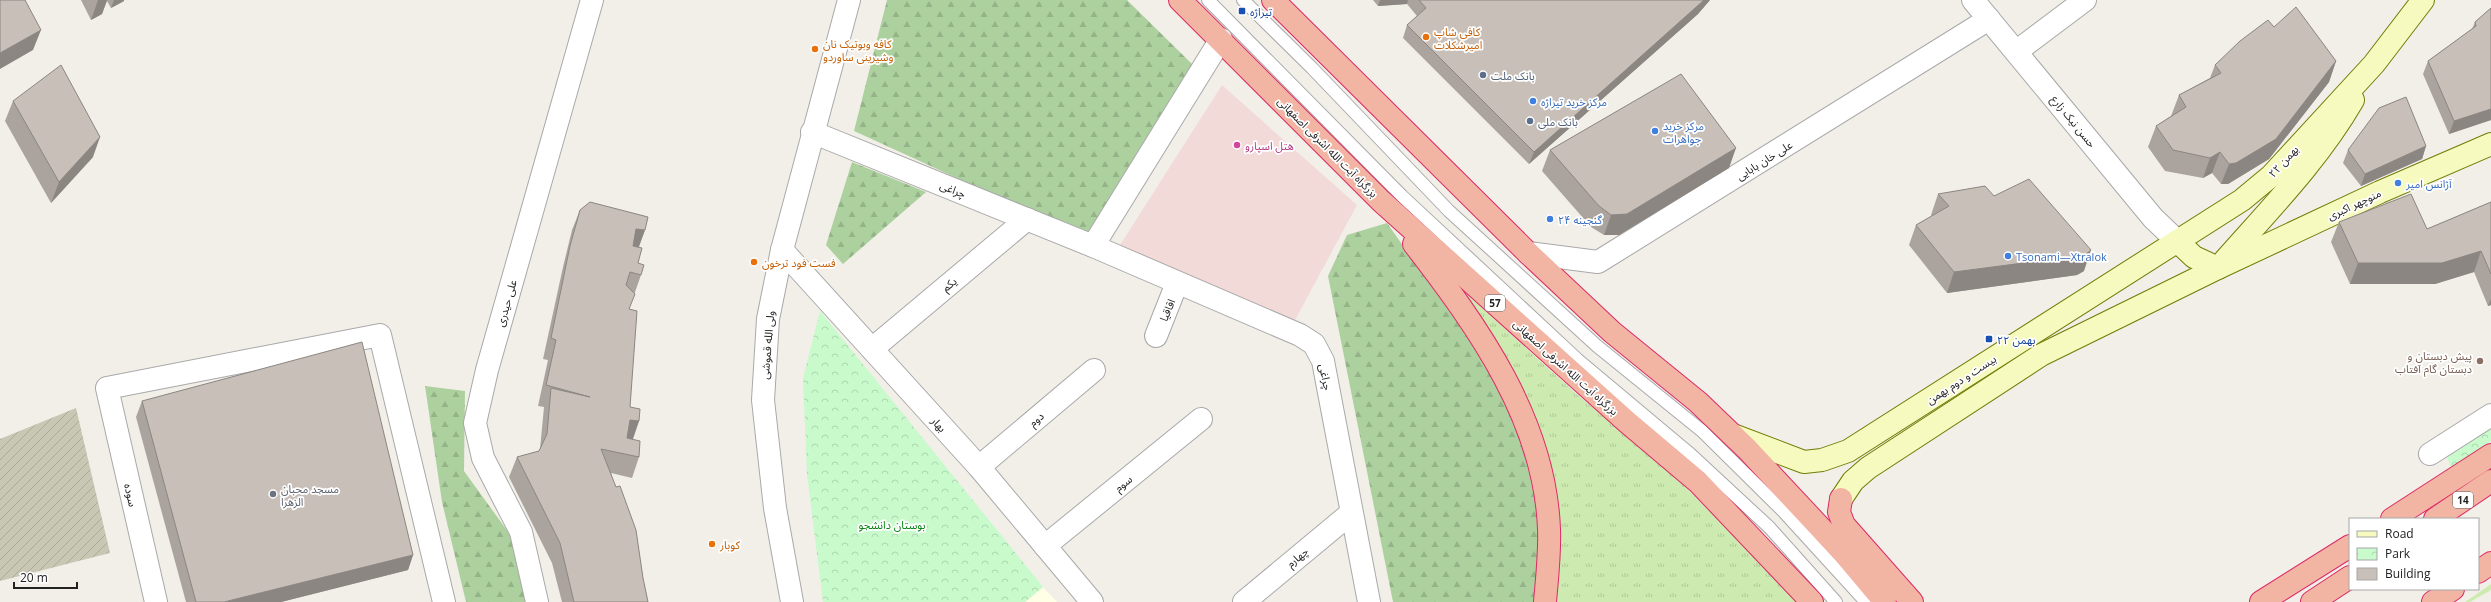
<svg xmlns="http://www.w3.org/2000/svg" width="2491" height="602" font-family="'Open Sans','Noto Sans Arabic',sans-serif">
  <style>
    .commercial { fill: #f2dad9 }
    .education { fill: #ffffe5 }
    .construction { fill: url(#construction-furrows) }
    .grass { fill: url(#grass-tufts) }
    .forest { fill: url(#forest-firs) }
    .park { fill: url(#park-crowns) }
    .garden { fill: #cdebb0 }
    .lines { fill: none; stroke-linecap: round; stroke-linejoin: round }
    .service-casing { stroke: #a9a9a9; stroke-width: 14 }
    .minor-casing { stroke: #a9a9a9; stroke-width: 24 }
    .tertiary-casing { stroke: #a9a9a9; stroke-width: 24 }
    .secondary-casing { stroke: #707d05; stroke-width: 24 }
    .trunk-casing { stroke: #dc2a67; stroke-width: 24 }
    .service { stroke: #fff; stroke-width: 12 }
    .minor { stroke: #fff; stroke-width: 22 }
    .tertiary { stroke: #fff; stroke-width: 22 }
    .secondary { stroke: #f7fabf; stroke-width: 22 }
    .trunk { stroke: #f2b4a3; stroke-width: 22 }
    .wall { fill: #aba49e }
    .shaded-wall { fill: #8b8681 }
    .building { fill: #c7bfb8; stroke: #8b8681 }
    .transit-dot { fill: #1a4fb4; stroke: #fff; stroke-width: 1.5 }
    .food-dot { fill: #e8710a; stroke: #fff; stroke-width: 1.5 }
    .service-dot { fill: #5c6f8a; stroke: #fff; stroke-width: 1.5 }
    .shop-dot { fill: #3f7fe0; stroke: #fff; stroke-width: 1.5 }
    .hotel-dot { fill: #d1479c; stroke: #fff; stroke-width: 1.5 }
    .education-dot { fill: #8d6e63; stroke: #fff; stroke-width: 1.5 }
    .worship-dot { fill: #6b7280; stroke: #fff; stroke-width: 1.5 }
    .labels { text-anchor: middle; dominant-baseline: central; stroke-width: 3.5; stroke-linejoin: round; paint-order: stroke }
    .shield { fill: #fff; stroke: #646464; stroke-width: 1 }
    .shield-label { font-size: 10px; font-weight: bold; fill: #222 }
    .transit-label { font-size: 11px; fill: #164399; stroke: #fff; text-anchor: start }
    .food-label { font-size: 11px; fill: #c56008; stroke: #fff; text-anchor: start }
    .service-label { font-size: 11px; fill: #4e5e75; stroke: #fff; text-anchor: start }
    .shop-label { font-size: 11px; fill: #366cbe; stroke: #fff; text-anchor: start }
    .street-label { font-size: 11px; fill: #222; stroke: #fff }
    .hotel-label { font-size: 11px; fill: #b23c85; stroke: #fff; text-anchor: start }
    .education-label { font-size: 11px; fill: #785e54; stroke: #fff; text-anchor: end }
    .worship-label { font-size: 11px; fill: #5b616d; stroke: #fff; text-anchor: start }
    .park-label { font-size: 11px; fill: #0c8416; stroke: #fff }
  </style>
  <defs>
    <pattern id="construction-furrows" width="10" height="10" patternUnits="userSpaceOnUse"><rect width="10" height="10" fill="#c7c7b4"/><path d="M-1 1l2-2M0 10L10 0M9 11l2-2" fill="none" stroke="#abab9a"/></pattern>
    <pattern id="grass-tufts" width="24" height="20" patternUnits="userSpaceOnUse"><rect width="24" height="20" fill="#cdebb0"/><path d="M3 7l-1-3M5 7V3M7 7l1-3M15 17l-1-3M17 17v-4M19 17l1-3" fill="none" stroke="#b0c997"/></pattern>
    <pattern id="forest-firs" width="22" height="20" patternUnits="userSpaceOnUse"><rect width="22" height="20" fill="#add19e"/><path d="M5 1l3.5 6h-7zM16 11l3.5 6h-7z" fill="#95b388"/></pattern>
    <pattern id="park-crowns" width="20" height="18" patternUnits="userSpaceOnUse"><rect width="20" height="18" fill="#c8facc"/><path d="M2 6a3 3 0 1 1 6 0M12 15a3 3 0 1 1 6 0" fill="none" stroke="#acd6af"/></pattern>
  </defs>
  <rect width="100%" height="100%" fill="#f2efe9"/>
  <!-- commercial -->
  <path class="commercial" d="M1222,85L1357,205L1294,322L1120,245Z"/>
  <!-- education -->
  <path class="education" d="M1043,587L1057,602H1025Z"/>
  <!-- construction -->
  <path class="construction" d="M76,408L110,553L0,581V439Z"/>
  <!-- grass -->
  <path class="grass" d="M1453,282L1580,397L1667,469L1776,577L1799,602H1554C1556,583 1559,564 1560,544C1563,479 1537,412 1506,357C1491,331 1470,306 1453,282Z"/>
  <!-- forest -->
  <g class="forest">
    <path d="M887,0H1127L1193,65L1086,237L854,131Z"/>
    <path d="M852,162L926,192L843,264L826,245Z"/>
    <path d="M1387,223L1503,387L1523,445L1540,519L1538,602H1393L1328,276L1347,235Z"/>
    <path d="M425,386L465,391L464,471L511,536L527,602H466L442,502Z"/>
  </g>
  <!-- park -->
  <g class="park">
    <path d="M820,311L1043,587L1025,602H823L807,475L803,378Z"/>
    <path d="M2491,425V441L2451,468L2446,454Z"/>
  </g>
  <!-- garden -->
  <path class="garden" d="M2491,584V590L2470,602H2465Z"/>
  <g class="lines">
    <defs>
      <g id="service">
        <path d="M1208,0L1402,196L1577,359L1688,452L1769,527L1836,602"/>
        <path d="M1243,0L1312,68L1449,211L1597,346L1702,431L1783,511L1866,602"/>
      </g>
      <g id="minor">
        <path d="M2017,51L2085,0"/>
        <path d="M812,132L1093,246L1300,335L1314,344L1323,361L1369,602"/>
        <path d="M1093,246L1221,39"/>
        <path d="M782,250L979,467L1092,602"/>
        <path d="M1528,253L1598,262L1989,19"/>
        <path d="M1156,336L1177,283"/>
        <path d="M872,349L1027,219"/>
        <path d="M2430,454L2491,415"/>
        <path d="M979,467L1094,370"/>
        <path d="M1045,546L1201,419"/>
        <path d="M156,602L107,388L380,335L444,602"/>
        <path d="M537,602L521,532L483,458L475,423L487,370L592,0"/>
        <path d="M1244,602L1351,513"/>
      </g>
      <g id="tertiary">
        <path d="M1973,0L2153,218L2177,241"/>
        <path d="M792,602L775,508L763,400L768,319L782,250L849,0"/>
      </g>
      <g id="secondary">
        <path d="M2177,241L2194,257L2218,268"/>
        <path d="M2225,260C2270,209 2319,159 2353,100"/>
        <path d="M1733,435L1804,462L1822,460L1848,451L2242,200L2271,176L2374,64L2423,0"/>
        <path d="M1841,499L1853,481L1868,468L2041,355L2218,268L2380,192L2491,144"/>
      </g>
      <g id="trunk">
        <path d="M1180,0L1381,201L1627,422L1698,482L1812,602"/>
        <path d="M1273,0L1528,253L1612,332L1698,402L1747,449L1843,552L1885,602"/>
        <path d="M1414,244C1478,327 1545,420 1549,529C1550,554 1547,578 1545,602"/>
        <path d="M1841,499L1839,512L1844,525L1912,602"/>
        <path d="M2392,519L2491,455"/>
        <path d="M2435,519L2491,481"/>
        <path d="M2478,572L2491,563"/>
        <path d="M2261,602L2350,546"/>
        <path d="M2312,602L2350,577"/>
        <path d="M2433,602L2453,589"/>
      </g>
    </defs>
    <!-- service casing -->
    <use href="#service" class="service-casing"/>
    <!-- minor casing -->
    <use href="#minor" class="minor-casing"/>
    <!-- tertiary casing -->
    <use href="#tertiary" class="tertiary-casing"/>
    <!-- secondary casing -->
    <use href="#secondary" class="secondary-casing"/>
    <!-- trunk casing -->
    <use href="#trunk" class="trunk-casing"/>
    <!-- service -->
    <use href="#service" class="service"/>
    <!-- minor -->
    <use href="#minor" class="minor"/>
    <!-- tertiary -->
    <use href="#tertiary" class="tertiary"/>
    <!-- secondary -->
    <use href="#secondary" class="secondary"/>
    <!-- trunk -->
    <use href="#trunk" class="trunk"/>
  </g>
  <!-- wall -->
  <g class="wall">
    <path d="M81,0H124V1L111,8L107,1L102,14L91,20Z"/>
    <path d="M1373,0H1710L1698,14L1529,164L1403,38L1407,25L1417,16L1407,4L1378,6Z"/>
    <path d="M2491,8V120L2449,134L2423,74L2428,61L2472,29L2475,22Z"/>
    <path d="M2274,27L2336,61L2329,82L2269,159L2228,184H2221L2212,173L2203,178L2165,171L2148,147L2156,126L2171,116L2179,95L2210,78L2215,65Z"/>
    <path d="M13,101L93,157L51,203L5,121Z"/>
    <path d="M2426,146L2422,159L2361,186L2343,163L2348,150Z"/>
    <path d="M1550,150L1729,168L1619,235H1604L1591,227L1542,171Z"/>
    <path d="M1938,194L1994,196L2084,271L2077,275L1947,293L1909,245L1916,225L1932,216L1931,215Z"/>
    <path d="M2491,202V305L2488,306L2474,272L2435,284H2350L2331,242L2339,222L2427,229Z"/>
    <path d="M580,210L645,230L639,247L638,263L641,275L629,309L630,407L639,421L632,439L639,457L632,478L611,473L643,578L648,602H562L552,563L509,477L517,457L539,451L540,449L544,407L538,406L548,360L543,359L563,267L572,230Z"/>
    <path d="M142,401L413,555L408,570L281,602H186L136,417Z"/>
  </g>
  <!-- shaded-wall -->
  <g class="shaded-wall">
    <path d="M98,0H107L102,14L91,20Z"/>
    <path d="M114,0H124V1L111,8Z"/>
    <path d="M1380,0H1408L1407,4L1378,6Z"/>
    <path d="M1704,0H1710L1698,14L1529,164L1534,152Z"/>
    <path d="M41,30L33,50L0,69V53Z"/>
    <path d="M2336,61L2329,82L2269,159L2228,184H2221L2229,164Z"/>
    <path d="M2491,109V120L2449,134L2454,121Z"/>
    <path d="M100,137L93,157L51,203L59,182Z"/>
    <path d="M2426,146L2422,159L2361,186L2365,174Z"/>
    <path d="M1736,148L1729,168L1619,235H1604L1611,215Z"/>
    <path d="M2220,152L2212,173L2203,178L2210,158Z"/>
    <path d="M636,229L645,230L637,251L629,249Z"/>
    <path d="M2091,250L2084,271L2077,275L1947,293L1954,272Z"/>
    <path d="M2481,251L2474,272L2435,284H2350L2358,263Z"/>
    <path d="M2491,299V305L2488,306Z"/>
    <path d="M630,420L639,421L632,442L623,441Z"/>
    <path d="M413,555L408,570L281,602H224Z"/>
  </g>
  <!-- building -->
  <g class="building">
    <path d="M0,0H25L41,30L0,53Z"/>
    <path d="M1419,0H1704L1534,152L1407,25L1426,8Z"/>
    <path d="M2296,7L2336,61L2276,139L2236,163L2229,164L2220,152L2210,158L2173,150L2156,126L2186,107L2179,95L2221,73L2215,65L2240,41L2268,20L2274,27Z"/>
    <path d="M2491,8V109L2454,121L2428,61L2476,26L2475,22Z"/>
    <path d="M61,65L100,137L59,182L13,101Z"/>
    <path d="M1681,74L1736,148L1627,214L1611,215L1599,206L1550,150Z"/>
    <path d="M2406,97L2426,146L2365,174L2348,150L2379,108Z"/>
    <path d="M2029,179L2091,250L2085,255L1954,272L1916,225L1949,206L1938,194L1985,186L1994,196Z"/>
    <path d="M2411,194L2427,229L2491,202V274L2481,251L2442,263H2358L2339,222Z"/>
    <path d="M590,202L648,217L645,230L636,229L633,246L642,248L638,263L644,265L641,275L630,272L626,285L635,294L629,309L637,311L630,407L640,409L639,421L630,420L627,438L640,441L639,457L601,449L616,487L620,486L636,530L643,578L648,602H574L560,543L517,457L539,451L547,434L551,388L590,397L546,385L556,340L551,338L570,246L580,210Z"/>
    <path d="M362,342L413,555L224,602H196L142,401Z"/>
  </g>
  <!-- markers -->
  <g class="transit-dot">
    <rect x="1238" y="7" width="8" height="8" rx="2"/>
    <rect x="1985" y="335" width="8" height="8" rx="2"/>
  </g>
  <g class="food-dot">
    <circle cx="1426" cy="37" r="4"/>
    <circle cx="815" cy="49" r="4"/>
    <circle cx="754" cy="262" r="4"/>
    <circle cx="712" cy="544" r="4"/>
  </g>
  <g class="service-dot">
    <circle cx="1483" cy="75" r="4"/>
    <circle cx="1530" cy="121" r="4"/>
  </g>
  <g class="shop-dot">
    <circle cx="1533" cy="101" r="4"/>
    <circle cx="1655" cy="131" r="4"/>
    <circle cx="2398" cy="183" r="4"/>
    <circle cx="1550" cy="219" r="4"/>
    <circle cx="2008" cy="256" r="4"/>
  </g>
  <circle class="hotel-dot" cx="1237" cy="145" r="4"/>
  <circle class="education-dot" cx="2480" cy="361" r="4"/>
  <circle class="worship-dot" cx="273" cy="494" r="4"/>
  <g class="labels">
    <!-- shield labels -->
    <g class="shield">
      <rect x="1485" y="295" width="20" height="16" rx="3"/>
      <rect x="2453" y="492" width="20" height="16" rx="3"/>
    </g>
    <g class="shield-label">
      <text x="1495" y="303">57</text>
      <text x="2463" y="500">14</text>
    </g>
    <!-- transit labels -->
    <g class="transit-label">
      <text x="1250" y="11">تیراژه</text>
      <text x="1997" y="339">۲۲ بهمن</text>
    </g>
    <!-- food labels -->
    <g class="food-label">
      <text x="1434" y="31">کافی شاپ<tspan x="1434" dy="13">امیرشکلات</tspan></text>
      <text x="823" y="43">کافه وبوتیک نان<tspan x="823" dy="13">وشیرینی ساوردو</tspan></text>
      <text x="762" y="262">فست فود ترخون</text>
      <text x="720" y="544">کوبار</text>
    </g>
    <!-- service labels -->
    <g class="service-label">
      <text x="1491" y="75">بانک ملت</text>
      <text x="1538" y="121">بانک ملی</text>
    </g>
    <!-- shop labels -->
    <g class="shop-label">
      <text x="1541" y="101">مرکز خرید تیراژه</text>
      <text x="1663" y="125">مرکز خرید<tspan x="1663" dy="13">جواهرات</tspan></text>
      <text x="2406" y="183">آژانس امیر</text>
      <text x="1558" y="219">گنجینه ۲۴</text>
      <text x="2016" y="256">Tsonami—Xtralok</text>
    </g>
    <!-- street labels -->
    <g class="street-label">
      <text transform="translate(2074 121) rotate(51)">حسن نیک زارع</text>
      <text transform="translate(1328 147) rotate(45)">بزرگراه آیت الله اشرفی اصفهانی</text>
      <text transform="translate(1764 160) rotate(-32)">علی خان بابایی</text>
      <text transform="translate(2283 161) rotate(-48)">۲۲ بهمن</text>
      <text transform="translate(953 189) rotate(22)">چراغی</text>
      <text transform="translate(2354 204) rotate(-25)">منوچهر اکبری</text>
      <text transform="translate(949 284) rotate(-40)">یکم</text>
      <text transform="translate(506 303) rotate(-74)">علی حیدری</text>
      <text transform="translate(1167 310) rotate(-68)">اقاقیا</text>
      <text transform="translate(767 345) rotate(-85)">ولی الله قموشی</text>
      <text transform="translate(1566 367) rotate(42)">بزرگراه آیت الله اشرفی اصفهانی</text>
      <text transform="translate(1326 377) rotate(79)">چراغی</text>
      <text transform="translate(1961 379) rotate(-33)">بیست و دوم بهمن</text>
      <text transform="translate(1036 419) rotate(-40)">دوم</text>
      <text transform="translate(939 424) rotate(48)">بهار</text>
      <text transform="translate(1123 483) rotate(-39)">سوم</text>
      <text transform="translate(131 495) rotate(77)">سوده</text>
      <text transform="translate(1297 557) rotate(-40)">چهارم</text>
    </g>
    <!-- hotel labels -->
    <g class="hotel-label">
      <text x="1245" y="145">هتل اسپارو</text>
    </g>
    <!-- education labels -->
    <g class="education-label">
      <text x="2472" y="355">پیش دبستان و<tspan x="2472" dy="13">دبستان گام آفتاب</tspan></text>
    </g>
    <!-- worship labels -->
    <g class="worship-label">
      <text x="281" y="488">مسجد محبان<tspan x="281" dy="13">الزهرا</tspan></text>
    </g>
    <!-- park labels -->
    <g class="park-label">
      <text x="892" y="524">بوستان دانشجو</text>
    </g>
  </g>
  <!-- legend -->
  <rect x="2349" y="518" width="130" height="72" fill="#ffffff" stroke="#a7a7a7"/>
  <rect x="2357" y="531" width="20" height="6" fill="#f7fabf" stroke="#a7a7a7"/>
  <text x="2385" y="538" font-size="12" fill="#222222">Road</text>
  <rect x="2357" y="548" width="20" height="12" fill="url(#park-crowns)" stroke="#a7a7a7"/>
  <text x="2385" y="558" font-size="12" fill="#222222">Park</text>
  <rect x="2357" y="568" width="20" height="12" fill="#c7bfb8" stroke="#a7a7a7"/>
  <text x="2385" y="578" font-size="12" fill="#222222">Building</text>
  <!-- scale -->
  <path d="M14 582v6h63v-6" fill="none" stroke="#222222" stroke-width="2"/>
  <text x="20" y="582" font-size="12" fill="#222222" stroke="#ffffff" stroke-width="3" paint-order="stroke">20 m</text>
</svg>
